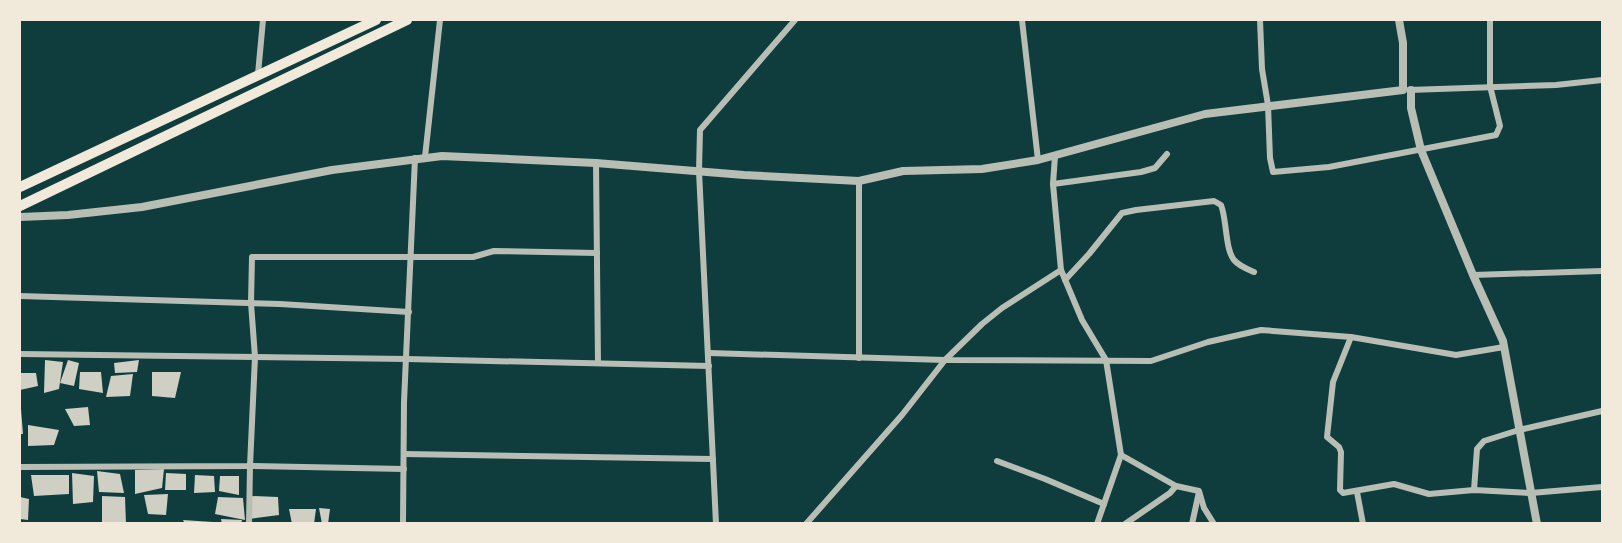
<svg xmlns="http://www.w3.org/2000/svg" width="1622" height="543" font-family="Spectral,serif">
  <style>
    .building { fill: #cfcfc3 }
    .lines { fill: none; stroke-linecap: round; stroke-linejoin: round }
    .minor { stroke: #b8beb3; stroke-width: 6 }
    .tertiary { stroke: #b8beb3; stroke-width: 8 }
    .primary { stroke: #f1e9da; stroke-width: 10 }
  </style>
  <rect width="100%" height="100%" fill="#0f3d3e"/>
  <!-- building -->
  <g class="building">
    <path d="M45,360L63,362L59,389L44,393Z"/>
    <path d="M68,360L79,363L74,386L60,383Z"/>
    <path d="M139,360L137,372L115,373L114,363Z"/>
    <path d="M80,372H101L103,393L79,389Z"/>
    <path d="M152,372H181L175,398L152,396Z"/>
    <path d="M20,373H36L38,386L20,390Z"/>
    <path d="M133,374L130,396L106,397L111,376Z"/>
    <path d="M88,407L90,425L74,426L65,409Z"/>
    <path d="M20,409H21L23,434H20Z"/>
    <path d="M28,425L59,430L54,445L28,446Z"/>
    <path d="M164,469L162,488L135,494V470Z"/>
    <path d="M97,471L120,474L124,493L99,492Z"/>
    <path d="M72,473L94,476L93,502L73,504Z"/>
    <path d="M166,473L186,474V490H165Z"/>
    <path d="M31,475H69V494L34,496Z"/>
    <path d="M195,475L214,476L215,492L194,493Z"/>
    <path d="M220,476H239V495L219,491Z"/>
    <path d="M168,494L166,515L148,514L144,495Z"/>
    <path d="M102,496L125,497L126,524H102Z"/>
    <path d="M251,496L278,497L279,515L249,519Z"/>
    <path d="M20,497L29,499L28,520L20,519Z"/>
    <path d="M218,497L243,498L245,520L215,514Z"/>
    <path d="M319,508L330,509L328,524H322Z"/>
    <path d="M289,509H316L314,524H292Z"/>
    <path d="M221,519L242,520L241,524H222Z"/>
    <path d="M183,520L213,522V524H185Z"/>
  </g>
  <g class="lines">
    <!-- minor -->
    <g class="minor">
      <path d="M1022,20L1038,160"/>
      <path d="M1260,20L1262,69L1268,105L1270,158L1273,172L1329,167L1496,135L1500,126L1490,86V20"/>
      <path d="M258,74L263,20"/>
      <path d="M1409,90L1556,85L1602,80"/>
      <path d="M1055,156L1053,184L1061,270L1082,320L1106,360L1121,455L1097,524"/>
      <path d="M425,157L440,20"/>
      <path d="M596,163L598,363"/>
      <path d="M859,181V358"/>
      <path d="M1053,184L1141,172L1155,168L1167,154"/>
      <path d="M1473,275L1602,271"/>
      <path d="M1065,280L1089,254L1122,213L1136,210L1214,201L1221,205C1227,220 1225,249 1234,260C1239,266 1247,269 1254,272"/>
      <path d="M20,296L280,304L409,312"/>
      <path d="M1351,337L1333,382L1327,437L1339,447L1341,452L1340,490L1343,493L1394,484L1429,494L1474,490L1531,493L1602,487"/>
      <path d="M709,353L945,360L1151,361L1208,342L1261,330L1351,337L1456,355L1504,347"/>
      <path d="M20,354L407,359L709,366"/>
      <path d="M404,454L713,459"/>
      <path d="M1121,455L1176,486"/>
      <path d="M997,461L1045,479L1104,504"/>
      <path d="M20,467L250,466L255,357L251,303L252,257H473L494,251L597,253"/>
      <path d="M1474,490L1477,449L1484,441L1519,430L1602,411"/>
      <path d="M1357,492L1363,524"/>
      <path d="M249,524L250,466L404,469"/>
      <path d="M403,524L404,402L415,158"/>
      <path d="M716,524L699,171L700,130L795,20"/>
      <path d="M806,524L902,415L945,360L982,324L1002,308L1061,270"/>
      <path d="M1125,524L1170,493L1176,486L1199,491L1204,508L1214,524"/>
      <path d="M1192,524L1199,492"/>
    </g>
    <!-- tertiary -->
    <g class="tertiary">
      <path d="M1411,90V108L1421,150L1473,275L1503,341L1537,524"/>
      <path d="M20,217L68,215L142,207L332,170L442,156L596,163L744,175L859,181L903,171L982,169L1038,160L1205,114L1403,90V43L1399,20"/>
    </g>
    <!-- primary -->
    <g class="primary">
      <path d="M20,187L376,20"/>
      <path d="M20,206L407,20"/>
    </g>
  </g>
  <!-- border -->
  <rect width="1622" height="543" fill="none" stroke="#f1e9da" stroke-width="42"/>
</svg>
